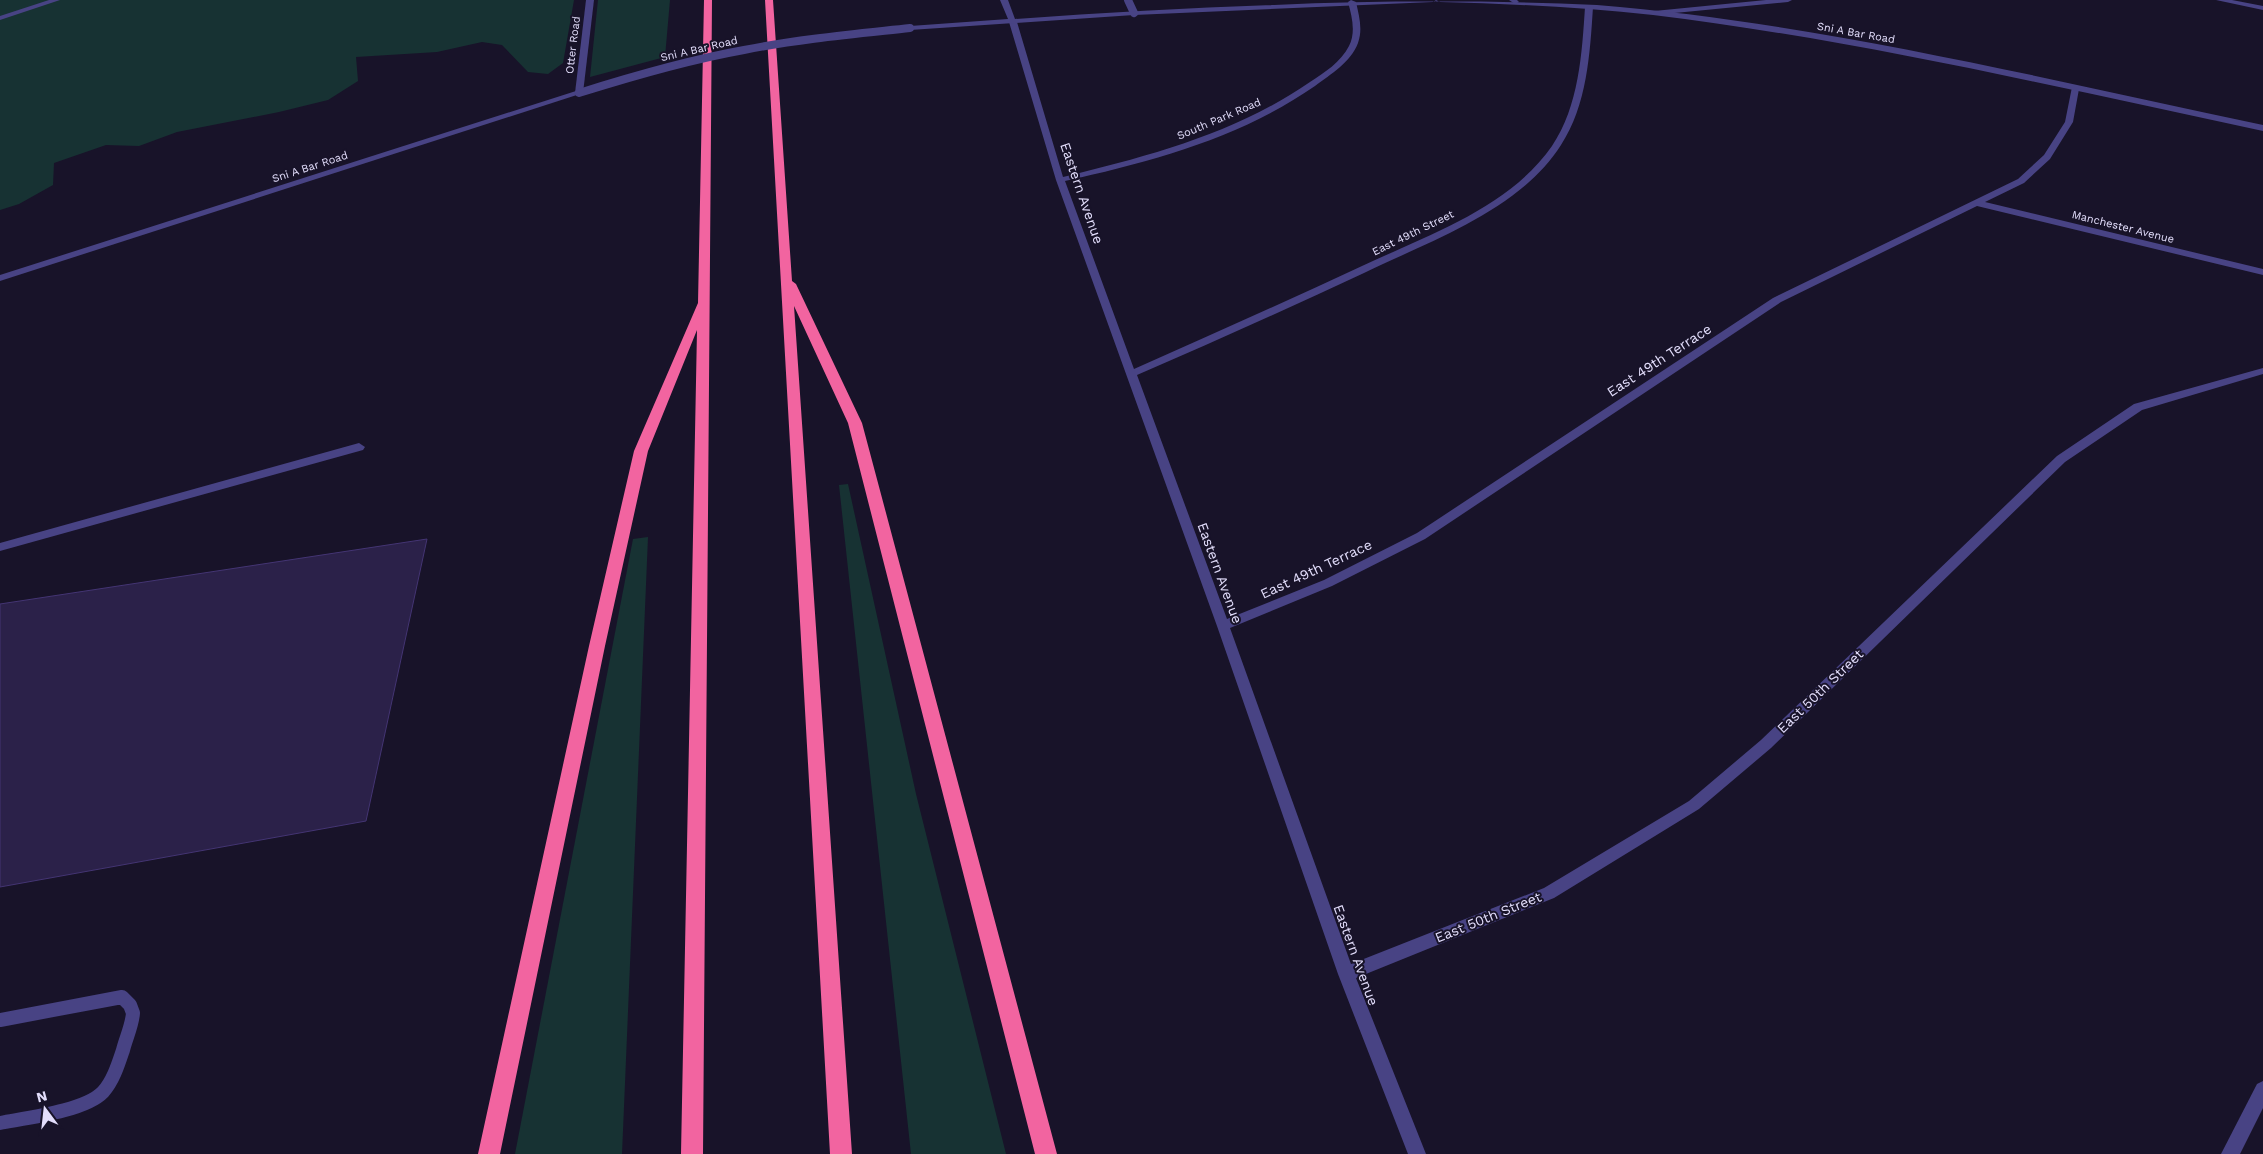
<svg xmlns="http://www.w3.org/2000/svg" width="2263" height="1154" font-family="'Work Sans',sans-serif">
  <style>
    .green { fill: #173233 }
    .building { fill: #2b2149; stroke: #443573 }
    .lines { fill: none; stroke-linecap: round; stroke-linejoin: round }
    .service-far1 { stroke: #484384; stroke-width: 8 }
    .service { stroke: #484384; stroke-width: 14 }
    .minor { fill: #484384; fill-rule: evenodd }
    .tertiary { fill: #484384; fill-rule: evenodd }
    .motorway { fill: #f264a0; fill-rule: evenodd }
    .tertiary-bridge { stroke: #484384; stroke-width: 8 }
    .labels { text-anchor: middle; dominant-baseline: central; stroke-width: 4; stroke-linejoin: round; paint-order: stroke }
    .far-street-label { font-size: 11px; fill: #e3defc; stroke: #181329 }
    .street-label { font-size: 14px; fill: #e3defc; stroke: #181329 }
  </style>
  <rect width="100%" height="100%" fill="#181329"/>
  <!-- green -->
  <g class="green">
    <path d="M0,0H574L563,63L548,74L528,72L502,45L482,42L437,52L356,57L358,81L328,100L279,112L177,132L139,146L106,145L54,163L53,185L19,204L0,210Z"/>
    <path d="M598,0H670L665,57L590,77Z"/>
    <path d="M848,484L916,794L1006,1154H911L839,485Z"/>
    <path d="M648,537L622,1154H515L633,539Z"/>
  </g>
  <!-- building -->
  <path class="building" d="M427,539L366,821L0,887V604Z"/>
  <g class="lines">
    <!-- service-far1 -->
    <path class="service-far1" d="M1128,0L1134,13"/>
    <!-- service -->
    <path class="service" d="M0,1020L122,997L130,1005L133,1013C132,1026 126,1038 123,1050C118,1065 113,1081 103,1092C85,1111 26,1118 0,1123"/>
    <!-- minor -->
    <g class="minor">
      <path d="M49,0H60L0,20V16Z"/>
      <path d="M586,0H594L583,93L579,95L575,93Z"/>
      <path d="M1351,0L1356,2C1359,16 1363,29 1358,43C1351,62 1331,74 1315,86C1240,138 1153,161 1065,181L1134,369C1210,335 1287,301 1362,266C1428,235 1509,208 1552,146C1579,106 1582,53 1585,7L1589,5L1593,7C1590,54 1587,105 1561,145C1520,210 1430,241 1364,273C1289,308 1213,342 1137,375L1227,619L1324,580L1417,533L1773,298L2018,179L2044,155L2065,122L2072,87L2079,89L2073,122L2050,159L2024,183L1985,202L2263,269V275L1977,206L1781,302L1425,539L1332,586L1230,628L1351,964L1544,888L1689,801L1761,740L2057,456L2134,404L2263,368V374L2142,410L2065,462L1771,748L1699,809L1554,898L1356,978L1426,1154H1408L1338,974L1217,626L1056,180L1009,22L1013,20L1017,22L1063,177C1150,156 1236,133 1310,82C1324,73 1341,62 1349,46C1356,32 1352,17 1348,2Z"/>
      <path d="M1509,0H1517L1519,2L1515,4Z"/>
      <path d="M1766,0H1792L1788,2L1654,15L1650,13L1654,11Z"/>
      <path d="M2216,0H2232L2263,6V10Z"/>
      <path d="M359,443L365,447L363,450L0,551V543Z"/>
      <path d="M2263,1081V1108L2240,1154H2221L2257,1084Z"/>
    </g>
    <!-- tertiary -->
    <g class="tertiary">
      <path d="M1000,0H1008L1015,19C1102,13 1188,8 1274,5C1382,0 1489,0 1597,5C1822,23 2043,79 2263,125V131C2061,88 1859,40 1653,15C1583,7 1511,4 1440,2L1436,0L1433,2L1134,15L910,30L906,28L910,26L1008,19Z"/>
      <path d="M576,91L583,93L0,281V275Z"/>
    </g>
    <!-- motorway -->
    <g class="motorway">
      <path d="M704,0H712L703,1154H681L697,330L648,451L605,646L500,1154H478L589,646L634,451L698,303Z"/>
      <path d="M765,0H773L792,281L796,284L862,423L1057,1154H1035L848,423L794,306L852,1154H830Z"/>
    </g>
    <!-- tertiary-bridge -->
    <path class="tertiary-bridge" d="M579,93C633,76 688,60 744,50C799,39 855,34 910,28"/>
  </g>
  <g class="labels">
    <!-- far-street labels -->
    <g class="far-street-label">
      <text transform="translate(1856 33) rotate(10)">Sni A Bar Road</text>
      <text transform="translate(573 45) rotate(-83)">Otter Road</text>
      <text transform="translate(699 49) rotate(-13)">Sni A Bar Road</text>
      <text transform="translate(1219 119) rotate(-23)">South Park Road</text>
      <text transform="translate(310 167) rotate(-18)">Sni A Bar Road</text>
      <text transform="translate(2123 227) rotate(14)">Manchester Avenue</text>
      <text transform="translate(1413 233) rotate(-26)">East 49th Street</text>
    </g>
    <!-- street labels -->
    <g class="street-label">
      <text transform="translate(1082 193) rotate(71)">Eastern Avenue</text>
      <text transform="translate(1659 360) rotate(-33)">East 49th Terrace</text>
      <text transform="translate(1316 569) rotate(-25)">East 49th Terrace</text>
      <text transform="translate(1220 573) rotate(70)">Eastern Avenue</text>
      <text transform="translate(1820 691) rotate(-44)">East 50th Street</text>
      <text transform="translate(1488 917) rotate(-22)">East 50th Street</text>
      <text transform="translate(1356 955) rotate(70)">Eastern Avenue</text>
    </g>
  </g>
  <!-- north arrow -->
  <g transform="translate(45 1109) rotate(345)" stroke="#181329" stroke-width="4" paint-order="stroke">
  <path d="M0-4L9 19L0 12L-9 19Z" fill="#e3defc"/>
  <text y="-8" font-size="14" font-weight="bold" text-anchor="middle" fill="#e3defc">N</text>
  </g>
</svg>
